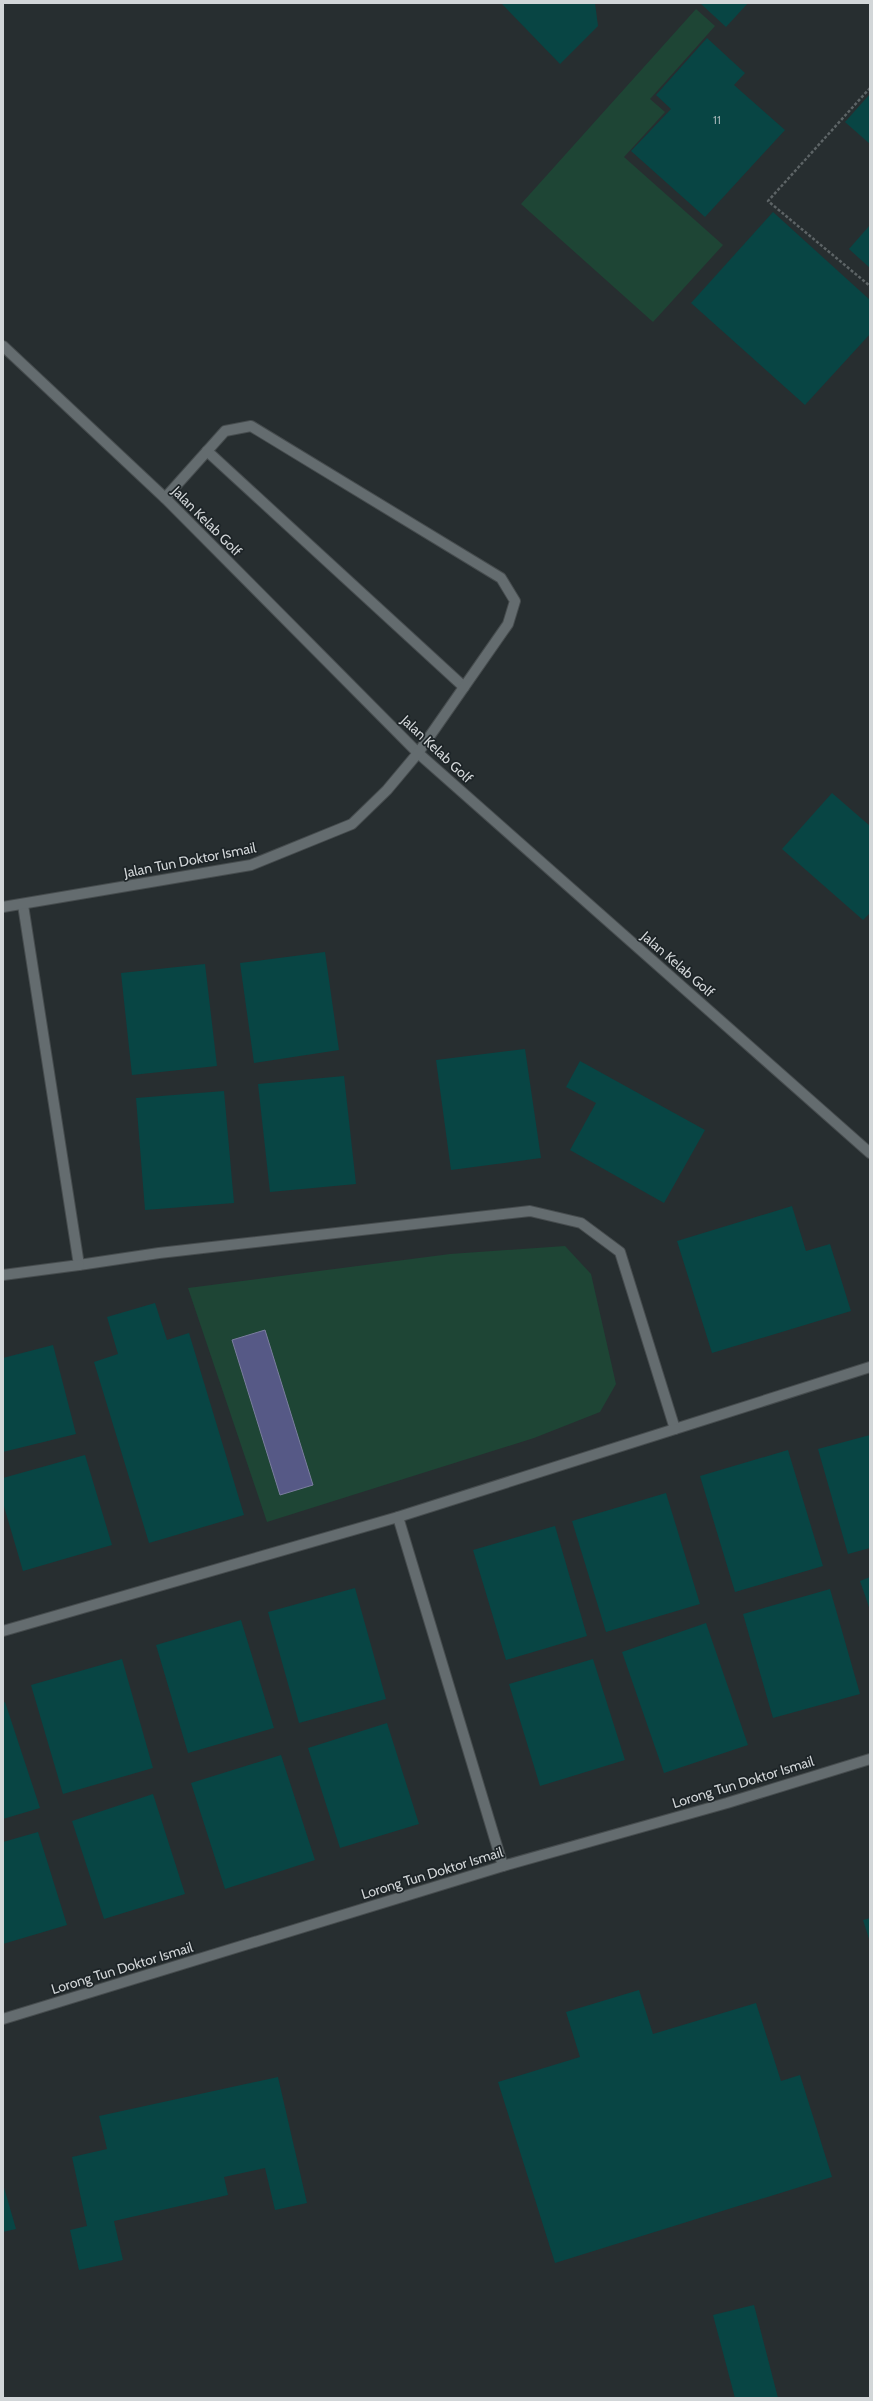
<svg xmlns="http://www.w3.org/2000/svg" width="873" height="2401" font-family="Cabin,sans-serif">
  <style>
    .green { fill: #1e4535 }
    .water { fill: #565986; stroke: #7b7e9f }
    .building { fill: #084544 }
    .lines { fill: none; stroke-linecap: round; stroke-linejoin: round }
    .minor-casing { stroke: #464c4e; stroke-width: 12 }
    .path { stroke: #5d6466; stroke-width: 2.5; stroke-dasharray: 3 2; stroke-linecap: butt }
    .minor { stroke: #646c6f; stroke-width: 10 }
    .labels { text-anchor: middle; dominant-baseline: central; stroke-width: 3.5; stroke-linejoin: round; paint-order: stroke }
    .number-label { font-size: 12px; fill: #a0b2b3 }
    .street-label { font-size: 14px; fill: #d2d6d8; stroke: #1d2427 }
  </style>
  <rect width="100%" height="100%" fill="#272e30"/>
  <!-- green -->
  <g class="green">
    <path d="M696,9L715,26L650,99L665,112L624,157L723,245L653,322L521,204Z"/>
    <path d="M565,1246L591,1274L616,1384L600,1412L534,1438L267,1522L188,1288L450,1254Z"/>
  </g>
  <!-- water -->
  <path class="water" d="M265,1330L313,1485L280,1495L232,1340Z"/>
  <!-- building -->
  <g class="building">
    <path d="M501,3H595L598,26L560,64Z"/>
    <path d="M700,3H748L726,27Z"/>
    <path d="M707,38L745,73L734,85L785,130L705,217L631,151L671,109L656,95Z"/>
    <path d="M870,94V144L845,122Z"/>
    <path d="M773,212L870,300V334L805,405L691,303Z"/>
    <path d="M870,225V268L849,249Z"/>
    <path d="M832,793L870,826V913L863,920L782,849Z"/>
    <path d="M325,952L339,1050L254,1063L240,963Z"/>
    <path d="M205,964L217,1066L132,1075L121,973Z"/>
    <path d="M525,1049L541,1158L451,1170L436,1060Z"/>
    <path d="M580,1061L705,1130L664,1203L570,1150L596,1103L566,1087Z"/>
    <path d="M344,1076L356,1184L270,1192L258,1084Z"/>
    <path d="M224,1091L234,1203L145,1210L136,1098Z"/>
    <path d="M792,1206L806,1251L830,1244L851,1311L712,1353L677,1241Z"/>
    <path d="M155,1303L167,1340L189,1333L244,1515L149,1543L94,1362L118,1354L107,1317Z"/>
    <path d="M53,1345L76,1434L3,1452V1358Z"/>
    <path d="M870,1435V1548L848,1554L818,1449Z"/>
    <path d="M788,1450L823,1566L735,1592L700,1476Z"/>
    <path d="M85,1455L112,1545L23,1571L3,1503V1478Z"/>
    <path d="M666,1493L700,1604L606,1632L572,1521Z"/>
    <path d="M555,1526L587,1636L506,1660L473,1550Z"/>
    <path d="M870,1577V1610L860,1581Z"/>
    <path d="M355,1588L386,1699L299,1723L268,1612Z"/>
    <path d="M830,1589L860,1694L773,1718L743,1614Z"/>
    <path d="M241,1620L274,1728L188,1753L156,1645Z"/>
    <path d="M706,1623L748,1745L664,1773L622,1652Z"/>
    <path d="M122,1659L153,1768L63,1794L31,1685Z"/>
    <path d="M593,1659L625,1760L540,1786L509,1684Z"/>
    <path d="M5,1702L40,1808L3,1819V1703Z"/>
    <path d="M387,1723L419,1824L340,1848L308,1748Z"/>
    <path d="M281,1755L315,1860L225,1889L191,1783Z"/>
    <path d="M153,1794L185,1894L104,1919L72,1821Z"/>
    <path d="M38,1832L67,1925L3,1944V1842Z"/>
    <path d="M870,1918V1942L863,1920Z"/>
    <path d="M639,1990L653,2034L756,2003L781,2081L800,2075L832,2177L555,2263L498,2082L580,2057L566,2012Z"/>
    <path d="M278,2077L307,2203L275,2210L265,2168L224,2177L228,2195L114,2221L123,2260L79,2270L70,2230L87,2226L72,2157L107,2149L99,2116Z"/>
    <path d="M3,2184L16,2229L3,2232Z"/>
    <path d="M754,2305L778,2398H735L713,2315Z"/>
  </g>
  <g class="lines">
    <defs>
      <g id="minor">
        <path d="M3,346L165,498L418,753L870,1153"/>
        <path d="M207,451L464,687"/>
        <path d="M23,905L79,1265L159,1253L530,1211L581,1223L620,1252L675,1429L870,1367"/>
        <path d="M3,907L251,865L352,824L387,790L418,753L508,624L515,601L501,578L251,426L225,431L165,498"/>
        <path d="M3,1275L79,1265"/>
        <path d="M398,1517L503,1866"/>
        <path d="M3,1631L398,1517L675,1429"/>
        <path d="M3,2019L503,1866L727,1803L870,1759"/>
      </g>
    </defs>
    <!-- minor casing -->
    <use href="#minor" class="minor-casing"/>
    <!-- path -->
    <path class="path" d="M870,88L768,201L870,286"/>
    <!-- minor -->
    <use href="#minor" class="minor"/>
  </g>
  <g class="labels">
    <!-- number labels -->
    <g class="number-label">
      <text x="717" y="119">11</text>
    </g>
    <!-- street labels -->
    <g class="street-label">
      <text transform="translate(207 521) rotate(45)">Jalan Kelab Golf</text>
      <text transform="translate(437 749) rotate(43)">Jalan Kelab Golf</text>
      <text transform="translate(190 860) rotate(-11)">Jalan Tun Doktor Ismail</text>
      <text transform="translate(678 964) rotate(41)">Jalan Kelab Golf</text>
      <text transform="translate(743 1782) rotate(-17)">Lorong Tun Doktor Ismail</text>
      <text transform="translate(432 1873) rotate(-17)">Lorong Tun Doktor Ismail</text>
      <text transform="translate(122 1968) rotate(-17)">Lorong Tun Doktor Ismail</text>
    </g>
  </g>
  <!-- border -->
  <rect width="873" height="2401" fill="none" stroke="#d2d6d8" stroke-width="8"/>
</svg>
